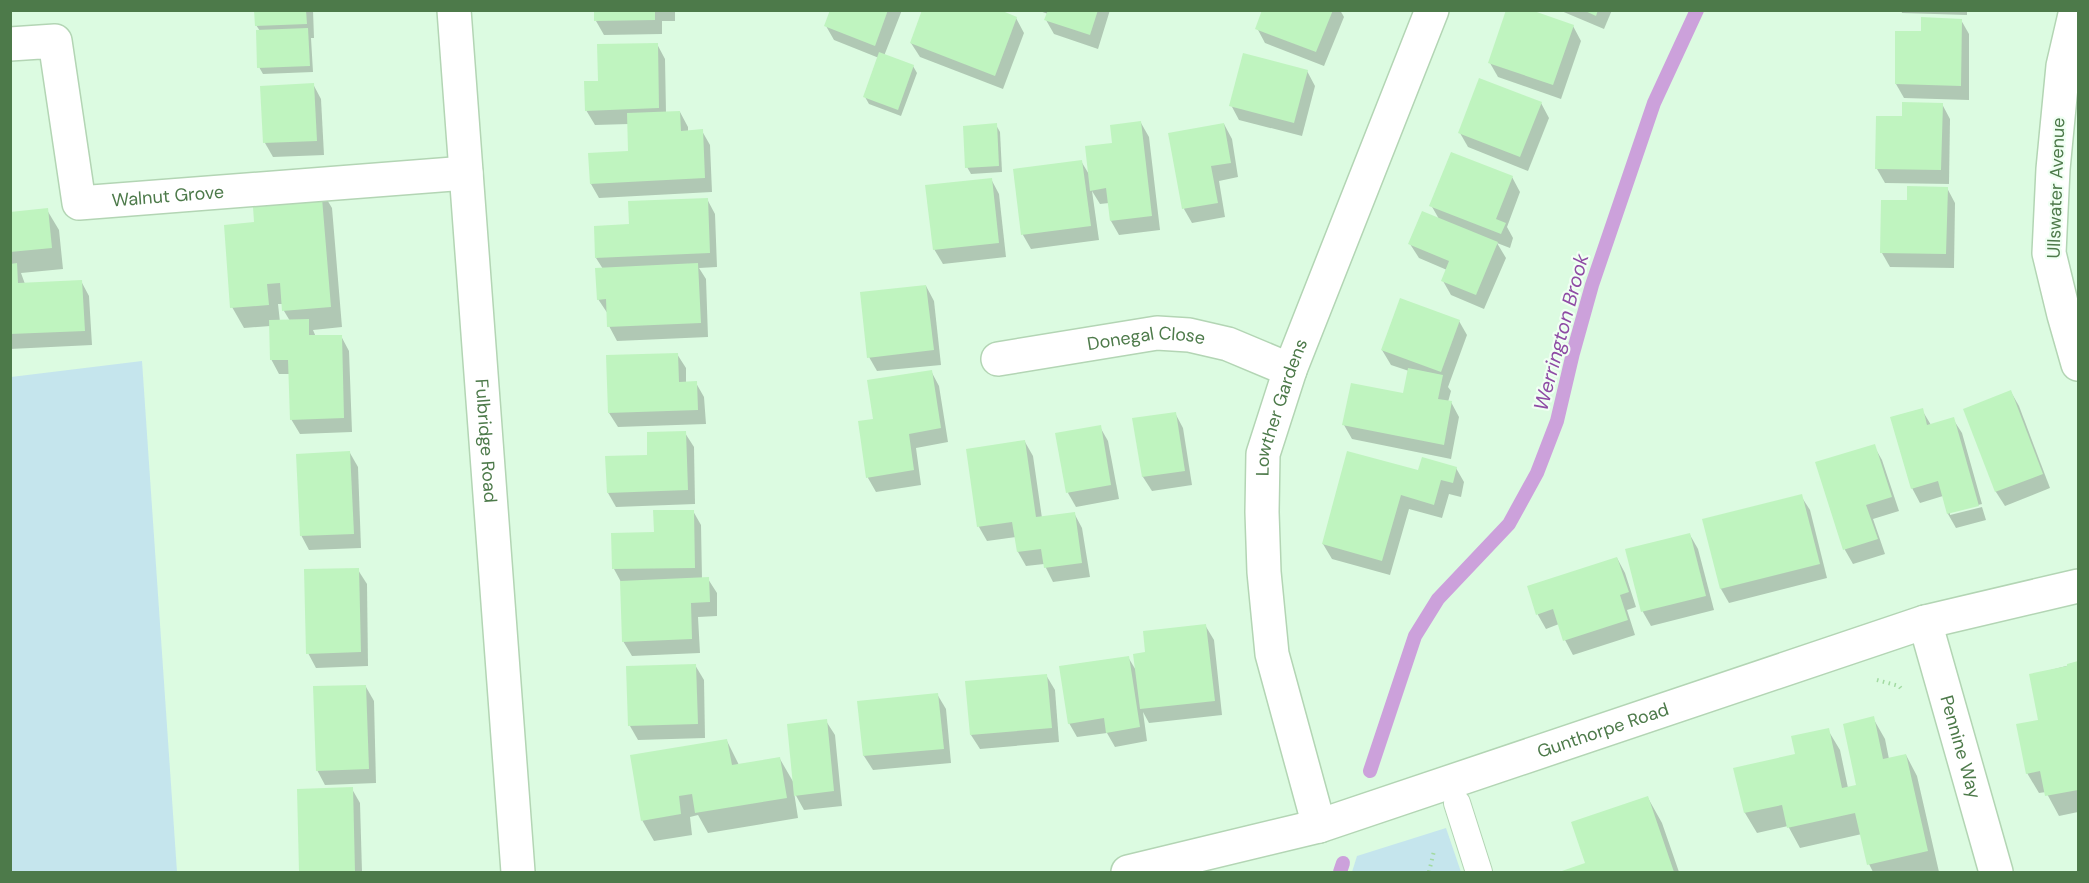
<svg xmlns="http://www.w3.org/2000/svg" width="2089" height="883" font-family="'DM Sans',sans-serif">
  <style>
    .residential { fill: #dcfbe1 }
    .green { fill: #c5e5ed }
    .shadow { fill: #0003; fill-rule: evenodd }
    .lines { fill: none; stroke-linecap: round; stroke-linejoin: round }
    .stream { stroke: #cca1db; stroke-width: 14 }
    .building { fill: #bff4bf }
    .service-casing { stroke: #b3d5b4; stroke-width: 28 }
    .minor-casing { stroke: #b3d5b4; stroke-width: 36 }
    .tertiary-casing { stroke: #b3d5b4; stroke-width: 36 }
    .path { stroke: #a2daa1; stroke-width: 4; stroke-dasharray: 1.5 4.5; stroke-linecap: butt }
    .service { stroke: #fff; stroke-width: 26 }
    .minor { stroke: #fff; stroke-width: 33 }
    .tertiary { stroke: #fff; stroke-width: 33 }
    .labels { text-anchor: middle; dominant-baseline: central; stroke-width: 4.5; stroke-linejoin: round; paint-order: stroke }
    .street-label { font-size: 18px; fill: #4d7a4a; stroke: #f0fff3 }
    .water-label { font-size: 20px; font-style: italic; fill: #8e4ba4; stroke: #f0fff3 }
  </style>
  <rect width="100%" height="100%" fill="#e9fded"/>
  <!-- residential -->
  <rect class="residential" x="11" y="11" width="2067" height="861"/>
  <!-- green -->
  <g class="green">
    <path d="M142,361L177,872H11V377Z"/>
    <path d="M1446,828L1461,872H1352L1357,856Z"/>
  </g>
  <!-- shadow -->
  <g class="shadow">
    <path d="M256,10H313L314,38H311L313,72L263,74L259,67L260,31L256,25Z"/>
    <path d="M596,10H675V21H662V34L604,35L596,21Z"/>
    <path d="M832,10H902L884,56L913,66L917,73L901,116L869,104L865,97L879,58L834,40L826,26Z"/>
    <path d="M1037,10H1110L1098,49L1054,34L1046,20L1048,14Z"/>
    <path d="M1264,10H1340L1344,17L1324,66L1265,43L1257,28Z"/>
    <path d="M1559,10H1612L1604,29Z"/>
    <path d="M1901,10H1967V15L1902,13Z"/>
    <path d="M1016,18L1024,33L1003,89L920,57L911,43Z"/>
    <path d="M1961,20L1969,34V100L1904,98L1896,84L1923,33Z"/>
    <path d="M1573,26L1581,41L1561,99L1498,77L1490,63Z"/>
    <path d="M657,44L665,59L666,113L680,112L688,127V132L702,131L710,145L712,192L599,198L591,184L630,152L629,124L595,125L586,110L599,83Z"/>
    <path d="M1307,71L1315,86L1302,136L1239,120L1231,105Z"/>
    <path d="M313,84L321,99L324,155L273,157L265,143L262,87Z"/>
    <path d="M1541,103L1549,118L1528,171L1468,147L1460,133Z"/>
    <path d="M1942,104L1950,119L1949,184L1885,183L1877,169L1903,117Z"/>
    <path d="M1141,123L1149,137L1160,230L1119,235L1111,221L1109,203L1100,204L1092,191L1099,240L1031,249L1023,235L1014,170L1081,161L1090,176L1114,144Z"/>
    <path d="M1224,124L1232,139L1238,177L1219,181L1225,217L1192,223L1184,209Z"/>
    <path d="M996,125L1000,132L1002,172L971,174L967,167Z"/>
    <path d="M1512,177L1520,192L1507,227L1513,238L1510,248L1497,243L1506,258L1484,309L1451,295L1443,281L1447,270L1419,258L1410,244L1439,219L1431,205Z"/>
    <path d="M991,179L999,194L1006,257L943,264L934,249Z"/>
    <path d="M320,188L332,208L342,327L313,330L316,337L341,336L349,351L352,432L300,434L291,419L290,374H279L271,359L270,326L244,328L232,307L256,223ZM278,304H283L284,311L290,321L280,322Z"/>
    <path d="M1947,188L1955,203L1954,268L1890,267L1882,253L1908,201Z"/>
    <path d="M707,199L715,214L717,267L699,268L706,279L708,337L617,341L609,326L608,314L598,299L603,269L596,258L631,225Z"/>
    <path d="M47,210L59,230L63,269L21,273L25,284L81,281L89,296L92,345L10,349V213Z"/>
    <path d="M926,286L934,301L941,365L877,371L869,357Z"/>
    <path d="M1459,321L1467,335L1448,387L1451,391L1448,402H1451L1459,417L1451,459L1352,439L1344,425L1404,395L1409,371L1391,365L1382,350Z"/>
    <path d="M677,354L686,368V383H696L704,397L706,424L618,427L609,413Z"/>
    <path d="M931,371L939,386L948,442L916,448L921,485L876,492L868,478L875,420Z"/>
    <path d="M2011,392L2019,406L2050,488L2005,506L1996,492L1965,410Z"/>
    <path d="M1922,410L1931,425L1953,419L1962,433L1982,504L1950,512V515L1982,507L1986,520L1956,528L1948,514L1943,496L1920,503L1912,488Z"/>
    <path d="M1175,413L1183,428L1192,485L1152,491L1143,477L1134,419Z"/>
    <path d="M1100,427L1108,441L1119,499L1076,507L1068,493Z"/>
    <path d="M685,433L694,447L695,504L616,507L608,493Z"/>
    <path d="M1025,442L1033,456L1042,518L1074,513L1082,528L1090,577L1053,582L1044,564L1026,566L1018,552L1016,537L987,541L979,527L968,450Z"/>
    <path d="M1874,446L1882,460L1899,511L1873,519L1885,554L1853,564L1845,550L1817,463Z"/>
    <path d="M350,453L358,467L361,548L309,550L301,535Z"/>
    <path d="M1456,468L1464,482L1461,497L1449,494L1442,518L1409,509L1390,575L1332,559L1323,544L1419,472Z"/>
    <path d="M1801,496L1810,510L1827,578L1729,603L1721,589L1704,521Z"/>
    <path d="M693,511L701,525L702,579H708L717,593V616L698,617L700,653L632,656L623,641L621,582L614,569L613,535L655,534Z"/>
    <path d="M1690,535L1698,549L1714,610L1651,626L1643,612L1627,551Z"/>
    <path d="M1617,558L1625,573L1636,607L1627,610L1635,635L1573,655L1565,640L1559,624L1546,629L1538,615L1529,587Z"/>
    <path d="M358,570L367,584L368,666L316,668L308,653Z"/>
    <path d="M1205,625L1214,640L1222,715L1149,723L1143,712L1147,741L1115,747L1107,733L1077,737L1069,723L1128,657L1137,672L1146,654Z"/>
    <path d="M2078,663V812L2059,816L2046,792L2039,793L2027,773L2040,721L2031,675Z"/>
    <path d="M695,665L704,680L705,738L638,740L630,726L628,667Z"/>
    <path d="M1046,675L1055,690L1059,742L980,749L971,735Z"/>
    <path d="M366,687L374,701L376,783L325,785L317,770Z"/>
    <path d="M937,694L946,709L951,763L873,770L864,756L859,702Z"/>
    <path d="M1873,718L1885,739L1889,759L1906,755L1917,776L1939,872H1873L1869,864L1862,834L1800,848L1788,826L1757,833L1745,813L1735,769L1797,755L1828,730L1840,750L1848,788L1858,786Z"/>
    <path d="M826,721L835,735L842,806L804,810L794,792L798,818L708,833L698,815L690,817L692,835L654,841L642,820L727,741L739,765L780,759L795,785Z"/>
    <path d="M352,789L360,803L362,872H301L298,790Z"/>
    <path d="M1648,798L1662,823L1679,872H1561L1587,864Z"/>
  </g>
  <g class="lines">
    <!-- stream -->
    <g class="stream">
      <path d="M1370,771L1415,636L1438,599L1509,524L1537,473L1557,421L1573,353L1592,285L1654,103L1697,10"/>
      <path d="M1340,872L1343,863"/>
    </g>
  </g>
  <!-- building -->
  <g class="building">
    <path d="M254,10H306L307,24L255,26Z"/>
    <path d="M594,10H655V20L594,21Z"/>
    <path d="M830,10H888L875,46L824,26Z"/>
    <path d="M922,10H1000L1017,17L995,76L910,43Z"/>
    <path d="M1048,10H1098L1090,35L1044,20Z"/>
    <path d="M1262,10H1333L1316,52L1255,29Z"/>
    <path d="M1506,10H1531L1574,25L1553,85L1488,63Z"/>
    <path d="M1583,10H1598L1596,16Z"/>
    <path d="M1921,17L1962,19L1961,86L1895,84V31H1921Z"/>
    <path d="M308,28L310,66L257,68L256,30Z"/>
    <path d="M658,43L659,108L585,111L584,81H598L597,44Z"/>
    <path d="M879,52L914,65L898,110L863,97Z"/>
    <path d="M1243,53L1308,70L1294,123L1229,106Z"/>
    <path d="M1479,78L1542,102L1520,157L1458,133Z"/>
    <path d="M314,83L317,141L263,143L260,86Z"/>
    <path d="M1902,102L1943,103L1941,170L1875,169L1876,116H1902Z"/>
    <path d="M680,111L681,131L703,129L705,178L590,184L588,153L628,151L627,113Z"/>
    <path d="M1141,121L1152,216L1110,221L1106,188L1090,191L1085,146L1112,143L1110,125Z"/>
    <path d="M997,123L999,166L965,168L963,126Z"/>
    <path d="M1224,123L1231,163L1211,166L1218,203L1182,209L1168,133Z"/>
    <path d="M1451,152L1513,176L1496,219L1506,223L1501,234L1429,206Z"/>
    <path d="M1082,160L1091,226L1021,235L1013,169Z"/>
    <path d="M992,178L999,243L933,250L925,185Z"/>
    <path d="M321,186L331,307L282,311L280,283L267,284L269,305L230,308L224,225L254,222L252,192Z"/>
    <path d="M1907,186L1948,187L1946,254L1880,253L1881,200H1907Z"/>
    <path d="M708,198L710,253L595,258L594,226L629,224L628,201Z"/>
    <path d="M48,208L52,248L10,252V212Z"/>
    <path d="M1422,211L1498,242L1476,295L1441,281L1449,261L1408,244Z"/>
    <path d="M17,263L18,283L82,280L85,331L10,334V264Z"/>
    <path d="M698,263L701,323L607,327L606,299L597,300L595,268Z"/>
    <path d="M926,285L934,350L867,358L860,292Z"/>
    <path d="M1400,298L1460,320L1441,372L1381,350Z"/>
    <path d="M309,319V335H342L344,418L290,420L288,360H270L269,320Z"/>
    <path d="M678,353L679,382L697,381L698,410L608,413L606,355Z"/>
    <path d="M1408,368L1443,375L1438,399L1452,401L1444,445L1342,425L1351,383L1403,393Z"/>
    <path d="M932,370L941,428L909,434L914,470L866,478L858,421L873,419L867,380Z"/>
    <path d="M2011,390L2043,474L1995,492L1963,409Z"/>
    <path d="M1923,408L1927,425L1954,417L1979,506L1947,514L1938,481L1911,489L1890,417Z"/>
    <path d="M1176,412L1185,471L1142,477L1132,418Z"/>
    <path d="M1101,425L1111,485L1066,493L1055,433Z"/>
    <path d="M686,431L688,490L607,493L605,456L647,455V432Z"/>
    <path d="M1025,440L1036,517L1075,512L1082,563L1044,568L1041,549L1017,552L1012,522L977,527L966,449Z"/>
    <path d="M1875,444L1892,497L1866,505L1878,539L1843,550L1815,462Z"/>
    <path d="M350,451L354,534L300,536L296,454Z"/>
    <path d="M1347,451L1418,470L1422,457L1457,467L1453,483L1441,480L1434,505L1401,495L1382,561L1322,544Z"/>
    <path d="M1802,494L1820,564L1720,589L1702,519Z"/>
    <path d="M653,510H694L695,568L612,569L611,533L654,532Z"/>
    <path d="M1690,533L1706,596L1641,612L1625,549Z"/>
    <path d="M1617,557L1629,592L1620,595L1628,620L1563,641L1553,609L1536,615L1527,586Z"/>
    <path d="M359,568L361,652L306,654L304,569Z"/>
    <path d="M709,577L710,602L691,603L692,639L622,642L620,581Z"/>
    <path d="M1206,624L1215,701L1140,709L1133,654L1145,652L1143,631Z"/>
    <path d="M1129,656L1140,727L1106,733L1104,718L1068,724L1059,666Z"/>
    <path d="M2078,661V790L2045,796L2040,771L2026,774L2016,724L2038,720L2029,674L2067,666V664Z"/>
    <path d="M696,664L698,724L628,726L626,666Z"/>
    <path d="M1047,674L1052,728L970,735L965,681Z"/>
    <path d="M366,685L369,769L316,771L313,686Z"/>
    <path d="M938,693L944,749L863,756L857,701Z"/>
    <path d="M1874,716L1883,759L1906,754L1928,851L1867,865L1855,813L1787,828L1782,805L1744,813L1733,768L1795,754L1791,736L1829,728L1842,788L1856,785L1843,724Z"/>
    <path d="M827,719L834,791L794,796L787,724Z"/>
    <path d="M727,739L732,765L780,757L787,798L695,813L692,794L679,796L681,814L641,821L630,755Z"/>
    <path d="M353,787L355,872H299L297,789Z"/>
    <path d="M1648,796L1674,872H1559L1585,863L1571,822Z"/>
  </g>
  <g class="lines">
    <defs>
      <path id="service" d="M1457,803L1479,872"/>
      <g id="minor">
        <path d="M2076,10L2063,66L2053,169L2049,253L2064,315L2078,364"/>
        <path id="s1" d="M10,44L55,41L79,203L466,173"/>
        <path id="s2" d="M998,359L1157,333L1189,335L1228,344L1290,370"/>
        <path id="s3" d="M1925,622L1996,872"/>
        <path id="s4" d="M1319,826L1272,654L1264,572L1262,512L1263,454L1290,370L1432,10"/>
      </g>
      <g id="tertiary">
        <path id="s5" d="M454,10L518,872"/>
        <path id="s6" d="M1128,872L1319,826L1925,622L2078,586"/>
      </g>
    </defs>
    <!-- service casing -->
    <use href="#service" class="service-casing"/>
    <!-- minor casing -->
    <use href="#minor" class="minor-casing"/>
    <!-- tertiary casing -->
    <use href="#tertiary" class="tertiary-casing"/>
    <!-- path -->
    <g class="path">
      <path d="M1877,680L1899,686L1903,691"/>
      <path d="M1429,872L1434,851"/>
    </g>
    <!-- service -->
    <use href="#service" class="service"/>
    <!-- minor -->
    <use href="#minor" class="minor"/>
    <!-- tertiary -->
    <use href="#tertiary" class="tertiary"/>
  </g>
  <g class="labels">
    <!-- street labels -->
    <g class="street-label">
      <text transform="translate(2056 188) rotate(-88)">Ullswater Avenue</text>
      <text stroke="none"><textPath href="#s1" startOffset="298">Walnut Grove</textPath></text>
      <text stroke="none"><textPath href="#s2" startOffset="150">Donegal Close</textPath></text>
      <text stroke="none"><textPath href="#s4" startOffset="428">Lowther Gardens</textPath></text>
      <text stroke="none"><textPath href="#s5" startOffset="432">Fulbridge Road</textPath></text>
      <text stroke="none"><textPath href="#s6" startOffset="496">Gunthorpe Road</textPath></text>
      <text stroke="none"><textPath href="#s3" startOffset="130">Pennine Way</textPath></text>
    </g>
    <!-- water labels -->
    <g class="water-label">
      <text transform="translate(1561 332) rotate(-75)">Werrington Brook</text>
    </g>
  </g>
  <!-- border -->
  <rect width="2089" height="883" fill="none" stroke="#4d7a4a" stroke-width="24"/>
</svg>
